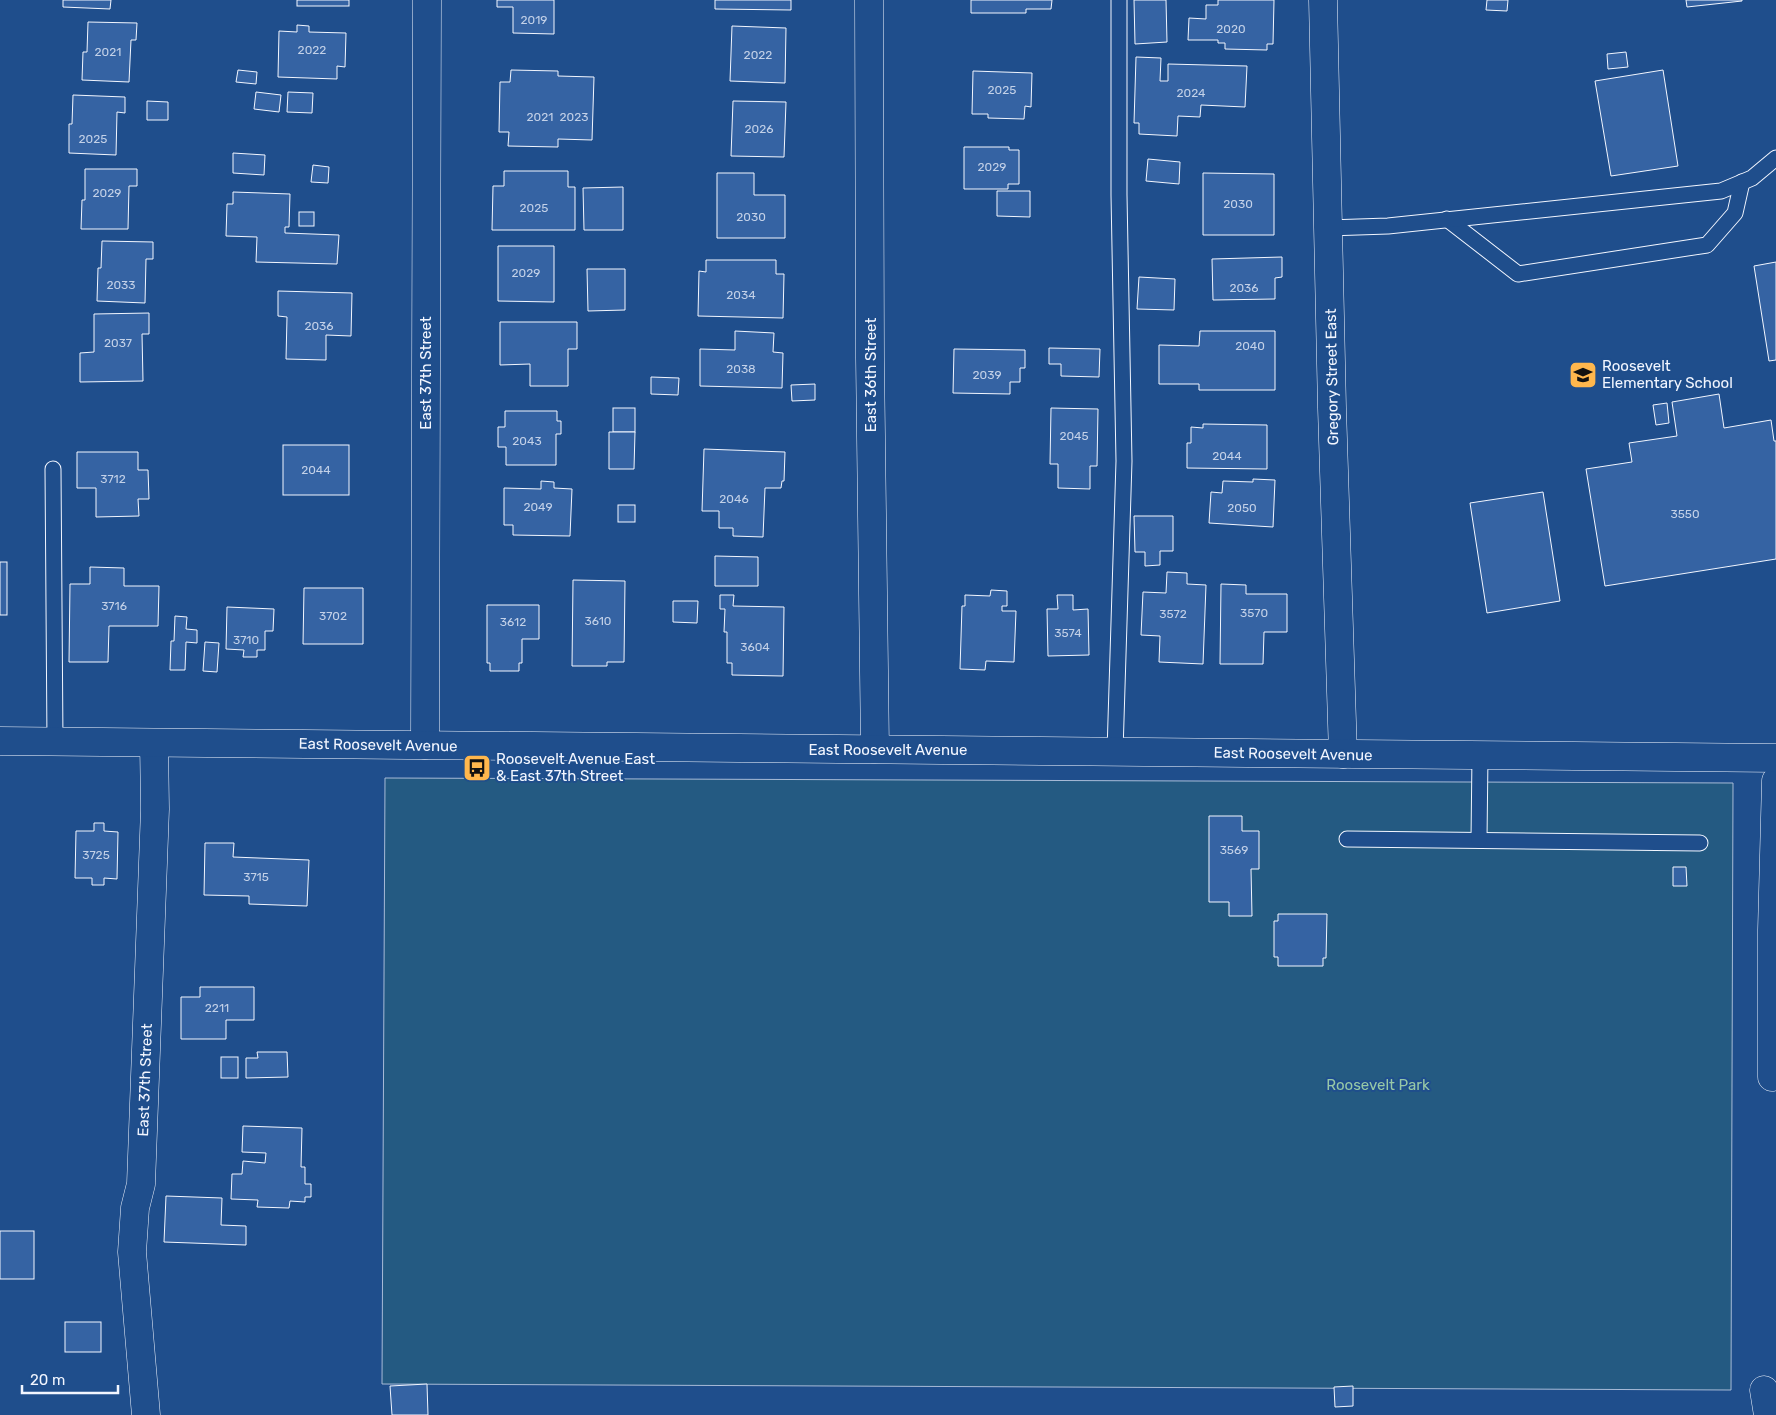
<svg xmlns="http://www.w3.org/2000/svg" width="1776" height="1415" font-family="Rubik,sans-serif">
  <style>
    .green { fill: #245a82; stroke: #a8bbd7 }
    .building { fill: #3563a3; stroke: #f2f6ff }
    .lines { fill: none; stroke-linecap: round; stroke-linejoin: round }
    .service-casing { stroke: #f2f6ff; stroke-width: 17 }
    .minor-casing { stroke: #f2f6ff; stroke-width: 29 }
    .tertiary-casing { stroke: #f2f6ff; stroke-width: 29 }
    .service { stroke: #1f4e8c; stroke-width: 15 }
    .minor { stroke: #1f4e8c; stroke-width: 28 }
    .tertiary { stroke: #1f4e8c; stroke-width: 28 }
    .labels { text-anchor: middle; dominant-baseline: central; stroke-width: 4; stroke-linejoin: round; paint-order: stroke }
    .number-label { font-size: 12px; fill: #c3d1e8 }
    .poi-label { font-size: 15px; fill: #f2f6ff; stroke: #1f4e8c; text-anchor: start }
    .street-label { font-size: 15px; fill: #f2f6ff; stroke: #1f4e8c }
    .park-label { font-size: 15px; fill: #97c8a6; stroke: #1f4e8c }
  </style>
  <rect width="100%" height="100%" fill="#1f4e8c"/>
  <!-- green -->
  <path class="green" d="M385,778L1733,783L1731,1390L382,1384Z"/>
  <!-- building -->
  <g class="building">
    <path d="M63,0H111L110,9L63,7Z"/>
    <rect x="297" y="0" width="52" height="6"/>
    <path d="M497,0H554V34L513,33V7H497Z"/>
    <path d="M715,0H791V10L715,9Z"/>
    <path d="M971,0H1052L1051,9H1026V13H971Z"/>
    <path d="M1134,0H1166L1167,42L1135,44Z"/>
    <path d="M1218,0H1274L1273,44H1267V50L1225,49V43H1218V40H1188L1189,18L1206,19V5H1218Z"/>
    <path d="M1487,0H1508L1507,11L1486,10Z"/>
    <path d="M1686,0H1742V1L1687,7Z"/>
    <path d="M88,22L137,23L136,40H131L129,82L82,80L83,52H87Z"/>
    <path d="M297,25L309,26V32L346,33L345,67L337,66V79L278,77L279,31L297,32Z"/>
    <path d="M732,26L786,28L785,83L730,81Z"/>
    <path d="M1626,52L1628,67L1608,69L1607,54Z"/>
    <path d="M1136,57L1161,58L1160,81H1168V64L1247,66L1245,107L1201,105L1200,117L1178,116L1177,136L1139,134V123H1134Z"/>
    <path d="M238,70L257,72L256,84L236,82Z"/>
    <path d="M511,70L558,71V76L594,77L592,140L558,139V147L508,146L509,132H499L500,82H510Z"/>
    <path d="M1663,70L1678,166L1611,176L1595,81Z"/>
    <path d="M973,71L1032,73L1031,107L1025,106L1024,119L988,118V114H972Z"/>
    <path d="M256,92L281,95L279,112L254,109Z"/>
    <path d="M288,92L313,93L312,113L287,112Z"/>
    <path d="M73,95L125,97V113L117,112L116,155L69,153V124H72Z"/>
    <path d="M147,101L168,102V120H147Z"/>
    <path d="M733,101L786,102L784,157L731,156Z"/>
    <path d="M964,147H1009V150H1019V184H1008V189H964Z"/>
    <path d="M233,153L265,155L264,175L233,173Z"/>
    <path d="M1148,159L1180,162L1179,184L1146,181Z"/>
    <path d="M313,165L329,167L328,183L311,182Z"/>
    <path d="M85,169H137V186H129L128,229H81L82,200H85Z"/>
    <path d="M504,171H568V187H575V230H492L493,186H504Z"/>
    <path d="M717,173H754V195H785V238H717Z"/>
    <path d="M1203,173L1274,174V235H1203Z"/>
    <path d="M623,187V230H584L583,188Z"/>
    <path d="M997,191H1030V217L997,216Z"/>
    <path d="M233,192L290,194L289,227H285V233L339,235L337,264L256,262L257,237L226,236L227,204H233Z"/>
    <rect x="299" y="212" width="15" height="14"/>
    <path d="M102,241L153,242V259H146L145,303L97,301L98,268H101Z"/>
    <path d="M498,246H554V302L498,301Z"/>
    <path d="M1282,257V277L1275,278V299L1213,300L1212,259Z"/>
    <path d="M706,260H776V274H784L783,318L698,316L699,271L706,272Z"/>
    <path d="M1776,262V360L1769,361L1754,266Z"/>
    <path d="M587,269H625V310L588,311Z"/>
    <path d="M1139,277L1175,279L1174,310L1137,309Z"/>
    <path d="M278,291L352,293L351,336L326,335V360L286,359L287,317L278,316Z"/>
    <path d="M149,313V334H142L143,381L80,382V353L94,352V314Z"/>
    <path d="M500,322H577V349H568V386H530V364L500,365Z"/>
    <path d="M735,331L774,333L773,352L783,353L782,388L700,386V349L735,350Z"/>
    <path d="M1200,331H1275V390H1199V384H1159V345L1199,346Z"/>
    <path d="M1049,348L1100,349L1099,377L1061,376V364H1049Z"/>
    <path d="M954,349L1025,350V368H1020V382H1010V394L953,393Z"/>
    <path d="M651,377L679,378L678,395L651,394Z"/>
    <path d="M815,384V400L792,401L791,385Z"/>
    <path d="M1719,394L1724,428L1771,420L1774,441H1776V559L1605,586L1586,469L1632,462L1629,443L1677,436L1672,402Z"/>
    <path d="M1667,403L1669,423L1656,425L1653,405Z"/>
    <rect x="613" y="408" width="22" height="24"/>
    <path d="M1051,408L1098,409L1097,466H1090V489L1058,488V464H1050Z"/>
    <path d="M505,411H557V421H561V434H556V465H506V447H498V427H505Z"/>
    <path d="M1203,424L1267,425V469L1187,468V443H1191V427L1203,428Z"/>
    <path d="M609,432H635L634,469H609Z"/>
    <rect x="283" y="445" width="66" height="50"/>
    <path d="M704,449L785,452L784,481H782L781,488H765L763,537L733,536V528H719V511H702Z"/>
    <path d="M77,452H138V470H148L149,499H138L139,516L96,517V488H77Z"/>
    <path d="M1253,479L1275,480L1273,527L1209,523L1211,492L1222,493L1223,481L1253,482Z"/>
    <path d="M541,481L554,482V488L572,489L570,536L513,535V525H504V488L541,489Z"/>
    <path d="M1543,492L1560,601L1487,613L1470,503Z"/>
    <rect x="618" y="505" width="17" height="17"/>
    <path d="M1134,516H1173V551H1160V565L1145,566V552H1135Z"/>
    <path d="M715,556L758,557V586H715Z"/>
    <rect x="0" y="562" width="7" height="53"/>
    <path d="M90,567L124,568V586H159L158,626H109L108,662H69L70,584H90Z"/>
    <path d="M1167,572L1187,573V584L1206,585L1203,664L1159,662L1160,636L1141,635L1143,592L1166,593Z"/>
    <path d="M573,580L625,581L624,662H607V666H572Z"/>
    <path d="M1221,584L1246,585V594H1287V632H1264L1263,664H1220Z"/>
    <path d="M304,588H363V644H303Z"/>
    <path d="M991,590L1007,591V606H1002V611H1016L1014,662L986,661L985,670L960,669L962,606H965V595L990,596Z"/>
    <path d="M720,595H734L733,606L784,607L783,676L732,675V663H727V632H724L725,609H720Z"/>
    <path d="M1057,595H1073V610L1088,609L1089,655L1048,656L1047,609H1058Z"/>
    <path d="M673,601H698L697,623L673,622Z"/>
    <path d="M487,605H539V639H522V663H519V671H490V663H487Z"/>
    <path d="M227,607L274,609L273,631H265V650H257V657H243L244,650L226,649Z"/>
    <path d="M175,616L187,617L186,629L197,630V643L186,642L185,670H170L171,641H174Z"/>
    <path d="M205,642L219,643L217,672L203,671Z"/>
    <path d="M1209,816H1242V831H1259V869H1251L1252,916H1229V902H1209Z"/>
    <path d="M94,823H104V831L118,832L117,879L104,878V885H92V878H75L76,831H94Z"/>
    <path d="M205,843H234L233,857L309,860L307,906L249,904V896L204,895Z"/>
    <path d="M1673,867H1686L1687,886H1673Z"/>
    <path d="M1278,914H1327L1326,958H1323V966H1278V957H1274V921H1278Z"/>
    <path d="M200,987H254V1020H226V1039H181V997H200Z"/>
    <path d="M257,1052H287L288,1077L246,1078V1058H258Z"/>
    <rect x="221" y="1057" width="17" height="21"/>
    <path d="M243,1126L302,1128L301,1167H305V1184H311V1197H305V1202L290,1201L289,1208L257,1207L258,1200L231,1199L232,1174H242L243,1161L265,1163L266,1153L242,1152Z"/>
    <path d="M166,1196L222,1198L221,1225L246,1226V1245L164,1242Z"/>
    <rect x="0" y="1231" width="34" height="48"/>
    <rect x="65" y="1322" width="36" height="30"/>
    <path d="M427,1384L428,1415H392L390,1386Z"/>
    <path d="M1353,1386V1406L1335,1407L1334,1387Z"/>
  </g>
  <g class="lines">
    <defs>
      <g id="service">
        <path d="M1447,219L1518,274L1707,245L1735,213L1742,182"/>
        <path d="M1328,228L1388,226L1721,191L1752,178L1776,158"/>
        <path d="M53,469L55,742"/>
        <path d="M1115,752L1124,461L1119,195V0"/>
        <path d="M1347,839L1700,843"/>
        <path d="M1479,840L1480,755"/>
      </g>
      <g id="minor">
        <path d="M869,0L870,358L875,749"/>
        <path d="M1323,0L1332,408L1343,754"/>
        <path d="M425,745L427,0"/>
        <path d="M1772,1077V930L1776,781"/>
        <path d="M1764,1390L1768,1415"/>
        <path d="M146,1415L132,1252L135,1208L141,1184L155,809L154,743"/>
      </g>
      <path id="tertiary" d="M0,741L1776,758"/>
    </defs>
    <!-- service casing -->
    <use href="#service" class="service-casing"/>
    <!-- minor casing -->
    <use href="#minor" class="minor-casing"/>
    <!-- tertiary casing -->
    <use href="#tertiary" class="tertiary-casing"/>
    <!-- service -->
    <use href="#service" class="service"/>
    <!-- minor -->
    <use href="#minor" class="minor"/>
    <!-- tertiary -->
    <use href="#tertiary" class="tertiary"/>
  </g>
  <!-- icons -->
  <defs>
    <symbol id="school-square" viewBox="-11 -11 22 22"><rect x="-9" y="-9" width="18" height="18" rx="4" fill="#ffb74d" stroke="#1f4e8c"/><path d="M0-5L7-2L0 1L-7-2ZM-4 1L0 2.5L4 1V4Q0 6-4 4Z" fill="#111"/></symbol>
    <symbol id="bus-square" viewBox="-11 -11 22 22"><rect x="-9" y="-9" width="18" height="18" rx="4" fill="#ffb74d" stroke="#1f4e8c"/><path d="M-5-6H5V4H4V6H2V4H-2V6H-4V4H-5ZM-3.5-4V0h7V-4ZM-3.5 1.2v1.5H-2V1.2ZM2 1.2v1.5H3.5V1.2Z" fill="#111"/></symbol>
  </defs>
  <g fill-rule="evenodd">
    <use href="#school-square" x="1567" y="359" width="32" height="32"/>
    <use href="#bus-square" x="461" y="752" width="32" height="32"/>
  </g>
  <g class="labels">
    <!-- number labels -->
    <g class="number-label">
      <text x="534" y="20">2019</text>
      <text x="1231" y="29">2020</text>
      <text x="312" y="50">2022</text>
      <text x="108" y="52">2021</text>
      <text x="758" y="55">2022</text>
      <text x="1002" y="90">2025</text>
      <text x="1191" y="93">2024</text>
      <text x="540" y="117">2021</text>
      <text x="574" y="117">2023</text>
      <text x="759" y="129">2026</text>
      <text x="93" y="139">2025</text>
      <text x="992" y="167">2029</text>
      <text x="107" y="193">2029</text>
      <text x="1238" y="204">2030</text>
      <text x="534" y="208">2025</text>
      <text x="751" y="217">2030</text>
      <text x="526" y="273">2029</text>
      <text x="121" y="285">2033</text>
      <text x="1244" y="288">2036</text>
      <text x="741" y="295">2034</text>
      <text x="319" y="326">2036</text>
      <text x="118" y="343">2037</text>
      <text x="1250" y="346">2040</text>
      <text x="741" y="369">2038</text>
      <text x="987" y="375">2039</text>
      <text x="1074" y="436">2045</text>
      <text x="527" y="441">2043</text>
      <text x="1227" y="456">2044</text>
      <text x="316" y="470">2044</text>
      <text x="113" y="479">3712</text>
      <text x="734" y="499">2046</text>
      <text x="538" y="507">2049</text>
      <text x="1242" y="508">2050</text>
      <text x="1685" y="514">3550</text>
      <text x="114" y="606">3716</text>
      <text x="1254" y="613">3570</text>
      <text x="1173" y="614">3572</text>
      <text x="333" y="616">3702</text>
      <text x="598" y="621">3610</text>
      <text x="513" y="622">3612</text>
      <text x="1068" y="633">3574</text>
      <text x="246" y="640">3710</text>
      <text x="755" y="647">3604</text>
      <text x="1234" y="850">3569</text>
      <text x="96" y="855">3725</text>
      <text x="256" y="877">3715</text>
      <text x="217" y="1008">2211</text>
    </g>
    <!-- poi labels -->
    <g class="poi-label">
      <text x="1602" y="366">Roosevelt<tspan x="1602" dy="17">Elementary School</tspan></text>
      <text x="496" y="759">Roosevelt Avenue East<tspan x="496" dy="17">&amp; East 37th Street</tspan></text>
    </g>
    <!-- street labels -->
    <g class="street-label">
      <text transform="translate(426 373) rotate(-90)">East 37th Street</text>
      <text transform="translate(871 375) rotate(-90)">East 36th Street</text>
      <text transform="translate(1332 377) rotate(-91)">Gregory Street East</text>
      <text transform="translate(378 745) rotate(1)">East Roosevelt Avenue</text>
      <text x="888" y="750">East Roosevelt Avenue</text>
      <text transform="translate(1293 754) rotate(1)">East Roosevelt Avenue</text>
      <text transform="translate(145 1080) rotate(-88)">East 37th Street</text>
    </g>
    <!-- park labels -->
    <g class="park-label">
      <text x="1378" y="1085">Roosevelt Park</text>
    </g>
  </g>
  <!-- scale -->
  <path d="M22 1385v8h96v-8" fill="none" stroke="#f2f6ff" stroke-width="2.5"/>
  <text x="30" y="1385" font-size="15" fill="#f2f6ff" stroke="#1f4e8c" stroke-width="4" paint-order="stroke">20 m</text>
</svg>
